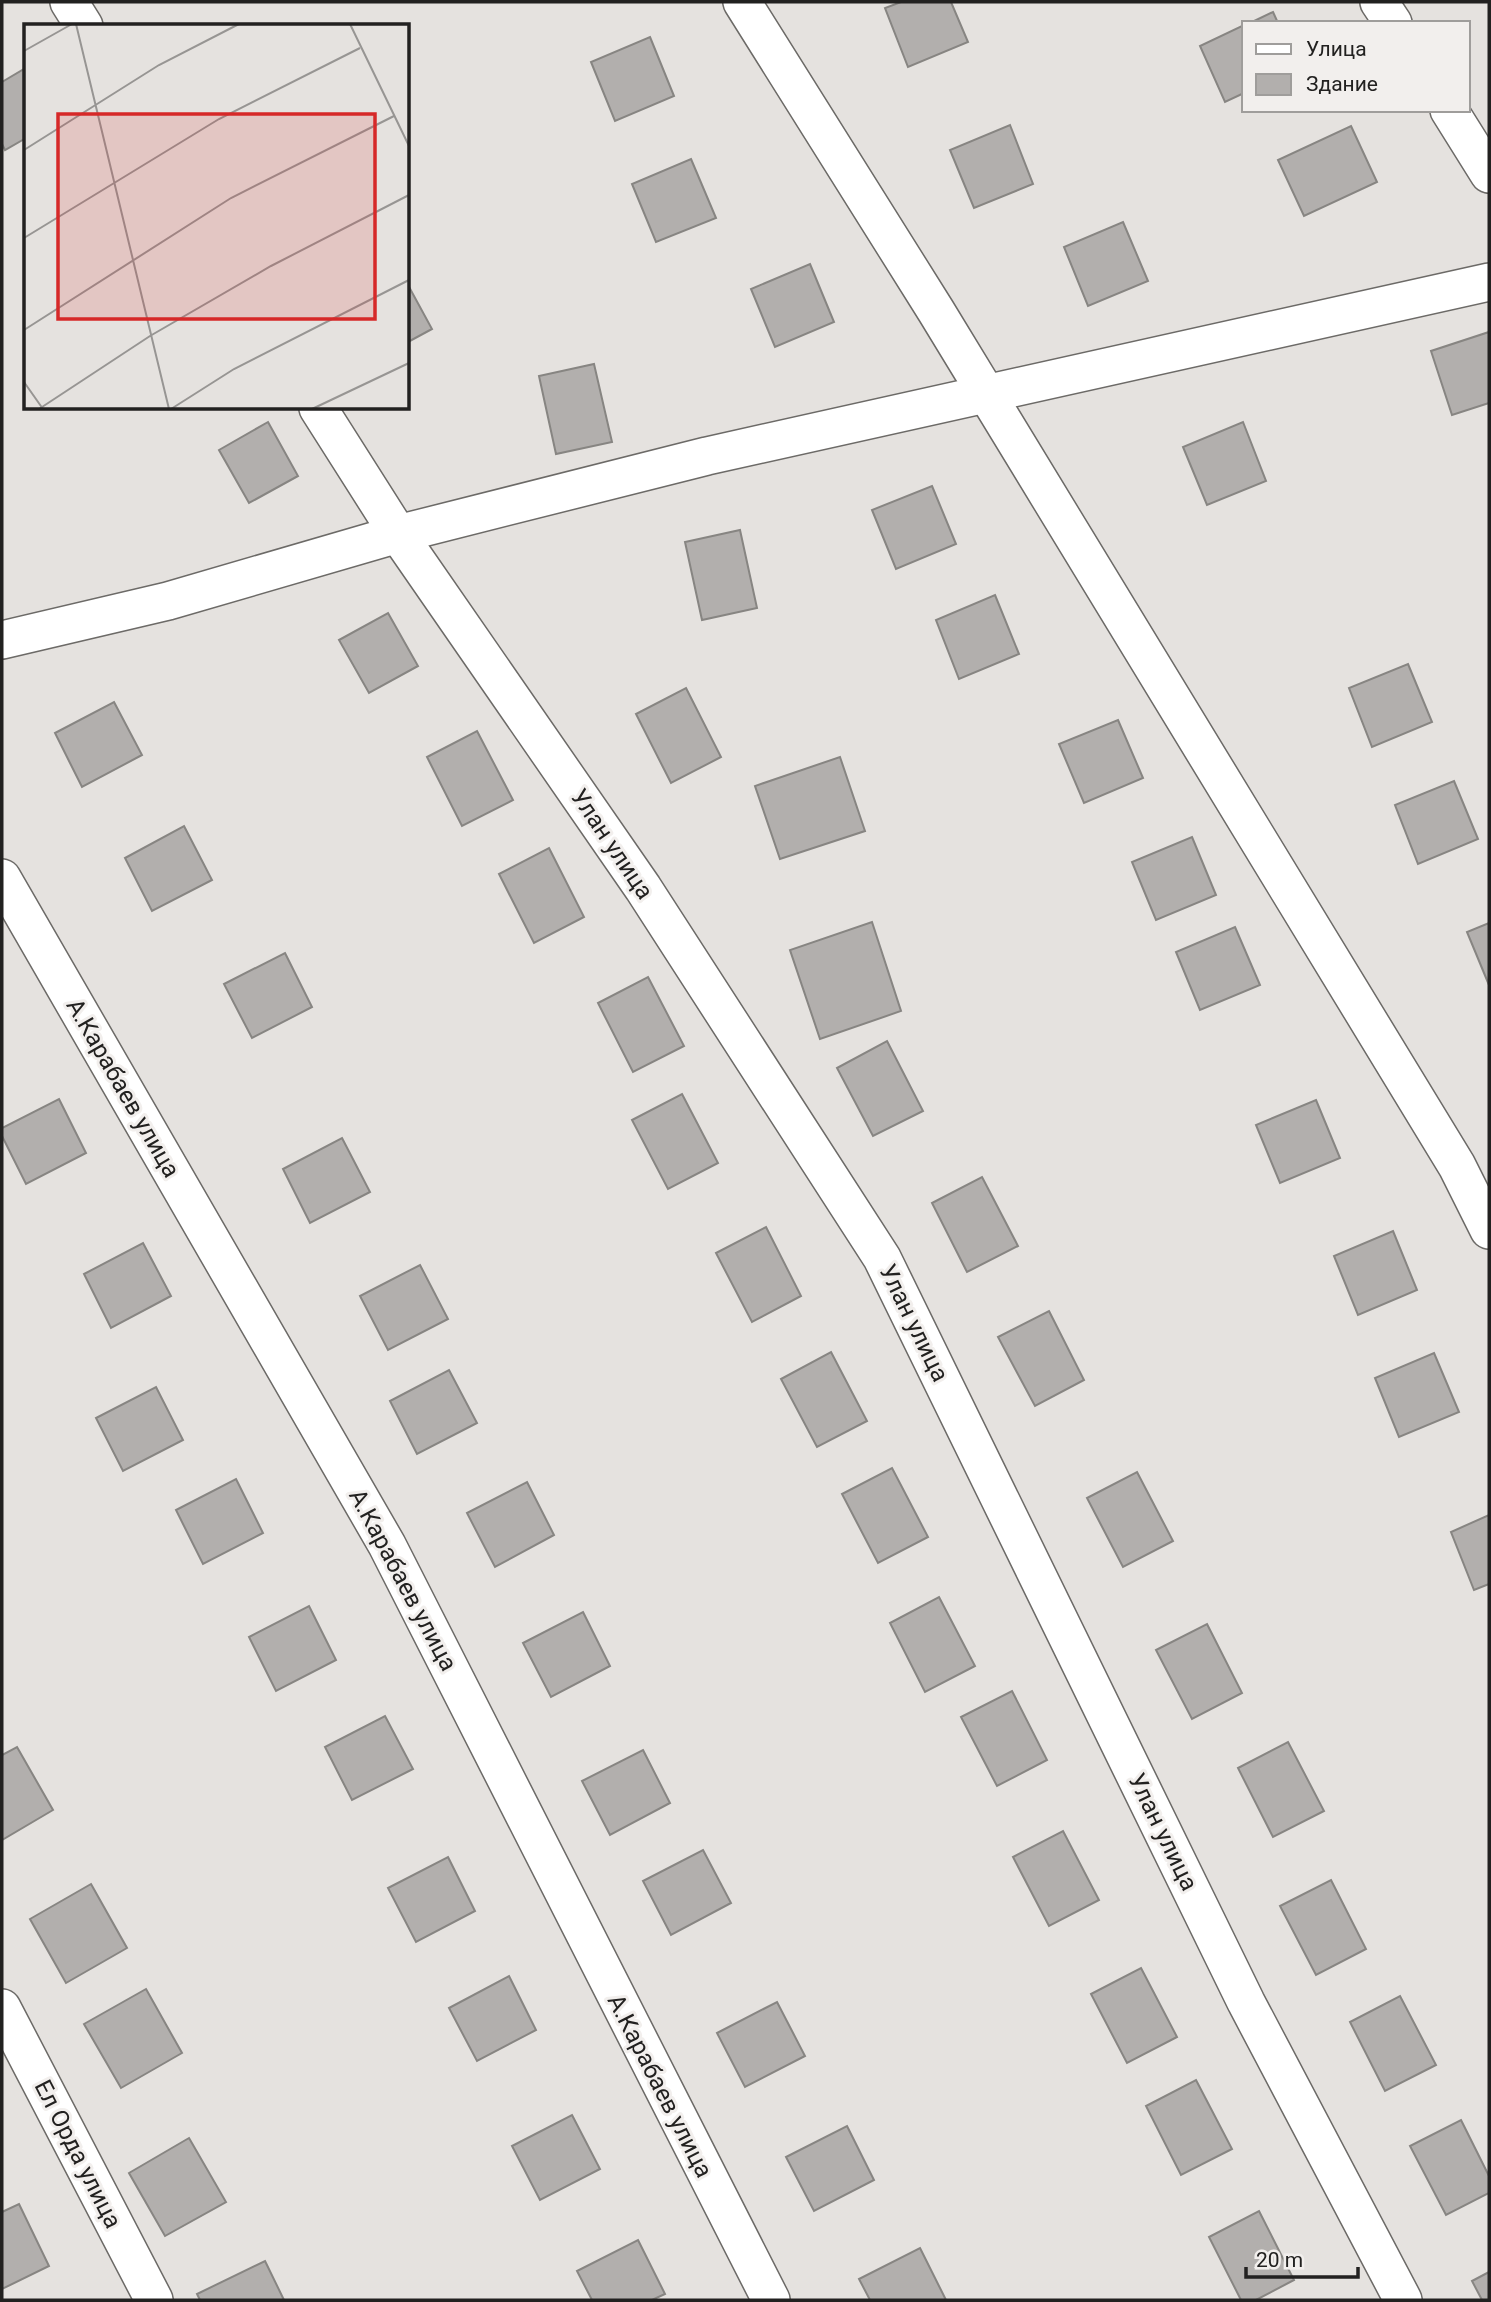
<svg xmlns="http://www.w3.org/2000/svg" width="1491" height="2302" font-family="Roboto,sans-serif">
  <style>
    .building { fill: #b2afad; stroke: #878582; stroke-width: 2 }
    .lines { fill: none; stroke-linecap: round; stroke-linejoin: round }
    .minor-casing { stroke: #6c6a67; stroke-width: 40 }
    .minor { stroke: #fff; stroke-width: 37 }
    .labels { text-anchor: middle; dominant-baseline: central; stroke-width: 6; stroke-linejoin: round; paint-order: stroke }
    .street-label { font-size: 24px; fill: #222120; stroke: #f2efed }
    .inset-road { fill: none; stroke: #979593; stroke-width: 2 }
    .view { fill: #d62828; fill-opacity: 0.15; stroke: #d62828; stroke-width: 3.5 }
    .inset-edge { fill: none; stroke: #222120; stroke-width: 3.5 }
  </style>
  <rect width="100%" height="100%" fill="#e5e2df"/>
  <!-- building -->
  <g class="building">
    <path d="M901,2H951L968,42L908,67L885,8Z"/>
    <path d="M1273,12L1278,23H1250Z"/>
    <path d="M1244,25V93L1225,102L1200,46Z"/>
    <path d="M650,37L674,96L615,121L591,62Z"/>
    <path d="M24,69L26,138L5,150L2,144V82Z"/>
    <path d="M1010,125L1033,184L974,208L950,150Z"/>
    <path d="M1351,126L1377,182L1304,216L1278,160Z"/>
    <path d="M691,159L716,218L656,242L632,184Z"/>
    <path d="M1123,222L1148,281L1088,306L1064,247Z"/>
    <path d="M810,264L834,322L775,347L751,289Z"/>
    <path d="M408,285L432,329L408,342Z"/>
    <path d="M1489,332V403L1452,415L1431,351Z"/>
    <path d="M594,364L612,442L556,454L539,376Z"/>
    <path d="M268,422L298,476L249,503L219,450Z"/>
    <path d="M1243,422L1266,481L1207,505L1183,447Z"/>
    <path d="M932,486L956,544L896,569L872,510Z"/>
    <path d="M740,530L757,608L702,620L685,542Z"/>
    <path d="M995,595L1019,654L959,679L936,620Z"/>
    <path d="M388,613L418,666L369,693L339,640Z"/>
    <path d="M1408,664L1432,722L1372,747L1349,688Z"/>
    <path d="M686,688L721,757L671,783L636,714Z"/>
    <path d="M114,702L142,755L82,787L55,733Z"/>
    <path d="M1118,720L1143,778L1084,803L1059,744Z"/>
    <path d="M477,731L513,800L462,826L427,757Z"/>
    <path d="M840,757L865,831L780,859L755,786Z"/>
    <path d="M1454,781L1478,839L1418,864L1395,805Z"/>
    <path d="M184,826L212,880L152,911L125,858Z"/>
    <path d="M1192,837L1216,895L1156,920L1132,862Z"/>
    <path d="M549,848L584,917L534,943L499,874Z"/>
    <path d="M872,922L901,1011L820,1039L790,950Z"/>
    <path d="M1489,923V985L1467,932Z"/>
    <path d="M1235,927L1260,985L1200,1010L1176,952Z"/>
    <path d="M285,953L312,1007L252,1038L224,984Z"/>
    <path d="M648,977L684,1046L633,1072L598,1003Z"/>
    <path d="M887,1041L923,1111L873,1136L837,1068Z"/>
    <path d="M682,1094L718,1163L668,1189L632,1120Z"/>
    <path d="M59,1099L86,1153L26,1184L2,1136V1128Z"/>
    <path d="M1316,1100L1340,1158L1280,1183L1256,1125Z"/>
    <path d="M342,1138L370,1192L310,1223L283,1169Z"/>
    <path d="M982,1177L1018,1246L967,1272L932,1203Z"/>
    <path d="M766,1227L801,1296L752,1322L716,1253Z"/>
    <path d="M1393,1231L1417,1290L1358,1315L1334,1256Z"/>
    <path d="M143,1243L171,1296L111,1328L84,1274Z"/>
    <path d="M420,1265L448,1319L388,1350L360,1296Z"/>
    <path d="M1049,1311L1084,1380L1035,1406L998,1337Z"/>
    <path d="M831,1352L867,1421L817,1447L781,1379Z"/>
    <path d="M1434,1353L1459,1412L1399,1437L1375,1378Z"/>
    <path d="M449,1370L477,1423L417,1454L390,1401Z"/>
    <path d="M156,1387L183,1440L123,1471L96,1418Z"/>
    <path d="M892,1468L928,1537L878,1563L842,1494Z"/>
    <path d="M1137,1472L1173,1541L1123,1567L1087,1498Z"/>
    <path d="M236,1479L263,1533L203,1564L176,1510Z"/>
    <path d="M527,1482L554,1535L495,1567L467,1513Z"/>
    <path d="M1489,1515V1584L1474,1590L1451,1532Z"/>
    <path d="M939,1597L975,1666L925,1692L890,1623Z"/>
    <path d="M309,1606L336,1660L276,1691L249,1637Z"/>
    <path d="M583,1612L610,1666L551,1697L523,1643Z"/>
    <path d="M1207,1624L1242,1693L1192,1719L1156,1650Z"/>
    <path d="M1012,1691L1047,1760L997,1786L961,1717Z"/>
    <path d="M385,1716L413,1769L352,1800L325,1747Z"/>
    <path d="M1288,1742L1324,1811L1273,1837L1238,1768Z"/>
    <path d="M17,1747L53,1810L2,1840V1755Z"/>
    <path d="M643,1750L670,1803L610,1835L582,1781Z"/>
    <path d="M1063,1831L1099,1900L1049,1926L1013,1857Z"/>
    <path d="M703,1850L731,1903L671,1935L643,1881Z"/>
    <path d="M448,1857L475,1911L416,1942L388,1888Z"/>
    <path d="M1331,1880L1366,1949L1316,1975L1280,1906Z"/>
    <path d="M91,1884L127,1948L66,1983L30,1919Z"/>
    <path d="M1141,1968L1177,2037L1127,2063L1091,1994Z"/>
    <path d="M509,1976L536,2030L477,2061L449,2008Z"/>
    <path d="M146,1989L182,2053L121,2088L84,2024Z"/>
    <path d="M1400,1996L1436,2065L1385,2091L1350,2022Z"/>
    <path d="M777,2002L805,2056L745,2087L717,2033Z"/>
    <path d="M1196,2080L1232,2149L1181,2175L1146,2106Z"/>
    <path d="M572,2115L600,2169L540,2200L512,2146Z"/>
    <path d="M1461,2120L1489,2176V2193L1446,2215L1410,2146Z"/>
    <path d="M847,2126L874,2180L814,2211L786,2157Z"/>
    <path d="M189,2138L226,2202L165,2236L129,2173Z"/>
    <path d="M19,2204L49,2266L2,2289V2212Z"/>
    <path d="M1259,2211L1294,2280L1256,2300H1241L1209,2237Z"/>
    <path d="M638,2240L665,2294L652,2300H592L577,2271Z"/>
    <path d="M920,2248L946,2300H870L859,2279Z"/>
    <path d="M265,2261L284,2300H200L197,2294Z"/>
    <path d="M1489,2272V2300H1482L1472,2281Z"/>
  </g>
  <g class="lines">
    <defs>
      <g id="minor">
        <path d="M69,2L84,26"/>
        <path d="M742,2L936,311L1457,1166L1489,1230"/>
        <path d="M1379,2L1393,23"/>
        <path d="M1449,110L1489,174"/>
        <path d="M318,408L398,534L643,888L882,1258L1246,2002L1403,2300"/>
        <path d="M2,640L168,601L398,534L707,456L1489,282"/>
        <path d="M2,878L387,1545L771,2300"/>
        <path d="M2,2008L154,2300"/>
      </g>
    </defs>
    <!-- minor casing -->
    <use href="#minor" class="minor-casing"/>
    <!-- minor -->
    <use href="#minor" class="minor"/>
  </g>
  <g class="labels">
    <!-- street labels -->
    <g class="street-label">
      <text transform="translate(612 844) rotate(56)">Улан улица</text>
      <text transform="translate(123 1088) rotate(60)">А.Карабаев улица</text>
      <text transform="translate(914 1323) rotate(64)">Улан улица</text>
      <text transform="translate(403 1580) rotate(62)">А.Карабаев улица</text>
      <text transform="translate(1163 1832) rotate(64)">Улан улица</text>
      <text transform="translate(660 2086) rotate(63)">А.Карабаев улица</text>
      <text transform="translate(78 2154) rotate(63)">Ел Орда улица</text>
    </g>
  </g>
  <!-- overview -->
  <g transform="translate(24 24)">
    <rect width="385" height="385" fill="#e5e2df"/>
    <path class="inset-road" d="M52,0L145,385M326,0L385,122M0,27L48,0M0,126L135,41L215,0M0,214L195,95L336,24M0,306L207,174L370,92M0,358L19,385M15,385L126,312L247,242L385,171M147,385L210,345L385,256M288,385L385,339"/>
    <path class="view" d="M34,90H351V295H34Z"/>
    <rect width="385" height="385" class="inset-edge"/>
  </g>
  <!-- border -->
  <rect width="1491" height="2302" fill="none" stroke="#222120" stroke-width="7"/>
  <!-- legend -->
  <rect x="1242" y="21" width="228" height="91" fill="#f2efed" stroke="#9f9d9b" stroke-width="2"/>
  <rect x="1256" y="44" width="35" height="10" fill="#ffffff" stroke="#9f9d9b" stroke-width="2"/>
  <text x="1306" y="56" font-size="21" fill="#222120">Улица</text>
  <rect x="1256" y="74" width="35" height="21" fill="#b2afad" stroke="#9f9d9b" stroke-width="2"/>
  <text x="1306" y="91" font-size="21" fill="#222120">Здание</text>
  <!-- scale -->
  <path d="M1246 2267v10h112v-10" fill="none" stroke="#222120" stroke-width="3.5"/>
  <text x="1256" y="2267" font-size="21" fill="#222120" stroke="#f2efed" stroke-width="5" paint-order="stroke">20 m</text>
</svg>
